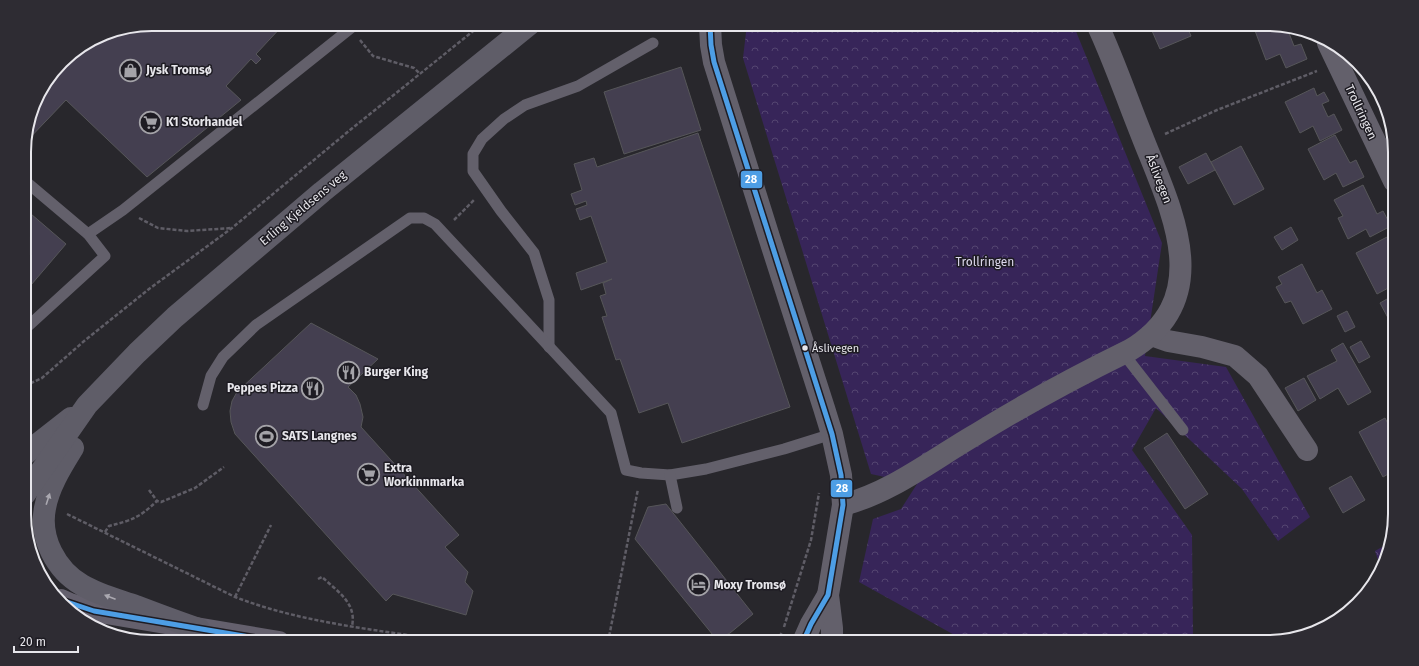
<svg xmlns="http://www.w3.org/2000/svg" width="1419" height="666" font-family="'Fira Sans',sans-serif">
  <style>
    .park { fill: url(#park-crowns) }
    .building { fill: #443f50; stroke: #565659 }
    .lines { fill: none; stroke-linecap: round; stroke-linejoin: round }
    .path { stroke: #5f5d66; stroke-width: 2.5; stroke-dasharray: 4 2; stroke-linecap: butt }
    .lane { stroke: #63606b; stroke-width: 11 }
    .street { stroke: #63606b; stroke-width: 22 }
    .primary { stroke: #64606d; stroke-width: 22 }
    .highway { stroke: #5f5d68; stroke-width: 22 }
    .bus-1-casing { stroke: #1e1c23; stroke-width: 8 }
    .bus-1 { stroke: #4d9ee5; stroke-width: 5 }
    .oneway { fill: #aaa8b0 }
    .bus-dot { fill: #e7e6eb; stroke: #1e1c23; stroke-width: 1.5 }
    .labels { text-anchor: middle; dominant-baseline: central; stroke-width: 3; stroke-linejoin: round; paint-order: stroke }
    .bus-label { font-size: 11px; fill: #e7e6eb; stroke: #1e1c23; text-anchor: start }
    .poi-label { font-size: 12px; font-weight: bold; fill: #e7e6eb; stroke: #1e1c23; text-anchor: start }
    .street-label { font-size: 12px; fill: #e7e6eb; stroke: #1e1c23 }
    .park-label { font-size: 12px; fill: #dcd7ed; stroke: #1e1c23 }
    .rim { fill: none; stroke: #e7e6eb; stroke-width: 2 }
    .line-badge { stroke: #1e1c23; stroke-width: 1.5 }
    .badge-label { font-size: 11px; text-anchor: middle; font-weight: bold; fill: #fff }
  </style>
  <defs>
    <pattern id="park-crowns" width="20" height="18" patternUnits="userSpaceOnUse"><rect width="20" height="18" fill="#372559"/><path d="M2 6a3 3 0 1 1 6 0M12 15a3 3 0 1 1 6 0" fill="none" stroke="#544571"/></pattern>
  </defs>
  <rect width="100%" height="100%" fill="#28272c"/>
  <!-- park -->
  <g class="park">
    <path d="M747,24H1073L1162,243L1145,356L1226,367L1310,517L1278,541L1242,489L1156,408L1132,450L1192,535L1193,642H967L859,582L873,519L901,509L917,484L871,474L743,58Z"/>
    <path d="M1389,543L1385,563L1381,569L1375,551Z"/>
  </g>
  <!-- building -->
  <g class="building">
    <path d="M152,24H284L256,54L261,59L256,64L251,59L226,86L241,100L147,177L66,100L24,144L37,95L67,56L103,34Z"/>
    <path d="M1149,24H1186L1191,36L1160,49Z"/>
    <path d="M1263,24L1287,28L1294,46L1301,44L1307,59L1286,68L1280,54L1266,60L1254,28Z"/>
    <path d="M681,67L701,130L624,154L604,92Z"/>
    <path d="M1314,88L1317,96L1324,92L1329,101L1322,104L1328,117L1334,114L1342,130L1320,141L1313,126L1300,133L1285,102Z"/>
    <path d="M698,133L790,407L682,443L668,403L639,413L620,359L616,360L602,317L607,316L600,296L606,294L603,283L612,279L581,290L576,273L607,262L591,216L580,220L576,209L587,205L586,201L575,205L571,194L582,190L574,164L594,158L597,167Z"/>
    <path d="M1335,135L1350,163L1356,160L1364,177L1343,187L1336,173L1324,180L1308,149Z"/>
    <path d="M1241,146L1264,189L1234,205L1211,162Z"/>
    <path d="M1206,153L1215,170L1188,184L1179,167Z"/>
    <path d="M1363,185L1377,214L1383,211L1391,226L1370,237L1366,229L1348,239L1338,218L1343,216L1334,200Z"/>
    <path d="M24,208L66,244L25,292Z"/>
    <path d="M1291,227L1298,240L1282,250L1274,237Z"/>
    <path d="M1389,236L1394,245V285L1377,294L1356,253Z"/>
    <path d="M1302,264L1317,293L1322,290L1332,309L1303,324L1291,301L1285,303L1276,287L1282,284L1278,277Z"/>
    <path d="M1394,295V329L1380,303Z"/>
    <path d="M1347,311L1355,327L1345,332L1337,316Z"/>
    <path d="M311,323L378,359L348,387L356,395L360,404L363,417L361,427L459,535L445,547L468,572L465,582L473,591L466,615L393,594L386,601L235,434L231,422L230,411L232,401L237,392Z"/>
    <path d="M1361,341L1370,357L1359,363L1350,347Z"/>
    <path d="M1343,343L1371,392L1348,405L1338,388L1320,399L1307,376L1337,361L1331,350Z"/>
    <path d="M1304,378L1316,400L1298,411L1285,388Z"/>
    <path d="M1385,418L1395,437V470L1383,477L1359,432Z"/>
    <path d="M1167,433L1208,494L1185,509L1144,448Z"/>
    <path d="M1351,476L1365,500L1343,513L1329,488Z"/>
    <path d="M666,504L753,614L730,633L717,640L635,539L648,507Z"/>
  </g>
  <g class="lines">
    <!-- path -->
    <g class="path">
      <path d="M360,40L373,56L414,68L420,74"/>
      <path d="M1165,134L1217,110L1317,71"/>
      <path d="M139,218L158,228L187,231L232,228"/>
      <path d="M454,220L474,200"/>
      <path d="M25,386L42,378L83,342L149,289L232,228L350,130L482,24"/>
      <path d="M149,490L157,501"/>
      <path d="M67,514L235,597C305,624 381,630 454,642"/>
      <path d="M105,532L109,526C132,520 139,518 157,501L161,502L195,488L224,467"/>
      <path d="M318,579L322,577C337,591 357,603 352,626"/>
      <path d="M235,597L271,525"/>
      <path d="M784,627L811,540L819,493"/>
      <path d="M608,642L638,489"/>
      <path d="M777,642L782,632"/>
    </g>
    <!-- lane -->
    <g class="lane">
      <path d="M24,180L88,234L105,256L25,329"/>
      <path d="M88,234L123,210L356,24"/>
      <path d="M549,347V300L534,253L501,211L473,171V154L482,139L504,119L525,105L578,86L653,43"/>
      <path d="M1123,353L1183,430"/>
      <path d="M203,405L211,376L223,357L256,325L410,218H424L435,224L611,413L626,470L641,473L670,475L706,469L784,449L832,434"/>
      <path d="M670,475L677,508"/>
    </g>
    <!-- street -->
    <g class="street">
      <path d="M710,24L711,45L714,62L769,237L824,408L832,434L841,475L843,505L828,595L832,628V642"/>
      <path d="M1328,43L1394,181"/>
      <path d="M1151,335L1168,341L1202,347L1235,356L1258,376L1307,450"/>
      <path d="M843,505C892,492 932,460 975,435C1025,404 1077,376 1130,350C1218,297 1170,208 1142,136C1127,99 1114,60 1097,24"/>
      <path d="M803,642L811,624L828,595"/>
    </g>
    <!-- primary -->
    <path class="primary" d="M61,600L70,604L94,611L279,642"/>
    <!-- highway -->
    <g class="highway">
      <path d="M73,448C62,466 49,486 45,508C39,538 56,570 82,585C99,595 119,600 136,606C157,614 178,622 199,629"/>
      <path d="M25,454L71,418"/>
      <path d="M25,494L87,405L137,353L175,317L322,192L530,24"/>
    </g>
    <defs>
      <g id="bus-1">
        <path d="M710,24L711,45L714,62L832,434L841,475L843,505L828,595L811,624L803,642"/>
        <path d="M61,600L94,611L279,642"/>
      </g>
    </defs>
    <!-- bus-1 casing -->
    <use href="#bus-1" class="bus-1-casing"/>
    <!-- bus-1 -->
    <use href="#bus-1" class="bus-1"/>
  </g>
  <!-- one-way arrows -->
  <defs><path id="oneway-solid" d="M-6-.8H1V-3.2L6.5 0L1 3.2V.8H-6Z"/></defs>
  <g class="oneway">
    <use href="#oneway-solid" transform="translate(48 499) rotate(-72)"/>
    <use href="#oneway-solid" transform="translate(110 597) rotate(-159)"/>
  </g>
  <!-- icons -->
  <defs>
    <symbol id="shop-ring" viewBox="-11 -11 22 22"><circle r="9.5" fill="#1e1c23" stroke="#a4a3a8" stroke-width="1.5"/><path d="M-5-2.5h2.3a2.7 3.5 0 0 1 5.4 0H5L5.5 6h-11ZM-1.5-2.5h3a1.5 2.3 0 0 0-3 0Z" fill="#a4a3a8"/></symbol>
    <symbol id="supermarket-ring" viewBox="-11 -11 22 22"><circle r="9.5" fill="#1e1c23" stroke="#a4a3a8" stroke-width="1.5"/><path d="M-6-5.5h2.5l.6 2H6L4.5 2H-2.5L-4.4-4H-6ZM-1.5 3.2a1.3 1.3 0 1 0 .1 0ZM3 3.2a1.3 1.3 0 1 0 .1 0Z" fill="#a4a3a8"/></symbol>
    <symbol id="restaurant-ring" viewBox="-11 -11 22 22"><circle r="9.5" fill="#1e1c23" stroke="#a4a3a8" stroke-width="1.5"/><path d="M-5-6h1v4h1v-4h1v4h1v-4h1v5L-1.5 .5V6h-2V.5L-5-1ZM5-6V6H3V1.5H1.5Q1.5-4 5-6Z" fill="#a4a3a8"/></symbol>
    <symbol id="stadium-ring" viewBox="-11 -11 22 22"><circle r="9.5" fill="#1e1c23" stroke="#a4a3a8" stroke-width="1.5"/><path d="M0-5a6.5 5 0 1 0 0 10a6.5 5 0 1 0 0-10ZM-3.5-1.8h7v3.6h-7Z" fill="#a4a3a8"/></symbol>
    <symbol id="hotel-ring" viewBox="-11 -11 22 22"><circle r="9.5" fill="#1e1c23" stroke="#a4a3a8" stroke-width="1.5"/><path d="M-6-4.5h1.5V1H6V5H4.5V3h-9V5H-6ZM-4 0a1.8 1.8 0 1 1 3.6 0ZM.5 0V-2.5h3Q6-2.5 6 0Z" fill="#a4a3a8"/></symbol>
  </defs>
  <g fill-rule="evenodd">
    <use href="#shop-ring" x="118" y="58" width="25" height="25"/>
    <use href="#supermarket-ring" x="138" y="110" width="25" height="25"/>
    <use href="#restaurant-ring" x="336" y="360" width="25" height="25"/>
    <use href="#restaurant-ring" x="300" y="376" width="25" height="25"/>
    <use href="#stadium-ring" x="254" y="424" width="25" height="25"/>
    <use href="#supermarket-ring" x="356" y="462" width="25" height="25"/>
    <use href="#hotel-ring" x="686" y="572" width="25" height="25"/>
  </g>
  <!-- markers -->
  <circle class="bus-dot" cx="805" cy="348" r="3.5"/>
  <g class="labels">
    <!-- bus labels -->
    <g class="bus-label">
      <text x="812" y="348">Åslivegen</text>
    </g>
    <!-- poi labels -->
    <g class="poi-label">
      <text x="146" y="70">Jysk Tromsø</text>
      <text x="166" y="122">K1 Storhandel</text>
      <text x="364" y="372">Burger King</text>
      <text x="298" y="388" text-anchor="end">Peppes Pizza</text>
      <text x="282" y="436">SATS Langnes</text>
      <text x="384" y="468">Extra<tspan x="384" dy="14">Workinnmarka</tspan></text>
      <text x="714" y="585">Moxy Tromsø</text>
    </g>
    <!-- street labels -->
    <g class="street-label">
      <text transform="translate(1361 112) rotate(65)">Trollringen</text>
      <text transform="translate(1159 179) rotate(69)">Åslivegen</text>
      <text transform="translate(303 208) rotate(-40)">Erling Kjeldsens veg</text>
    </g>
    <!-- park labels -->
    <g class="park-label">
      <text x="985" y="262">Trollringen</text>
    </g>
  </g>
  <!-- crop -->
  <path d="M0 0H1419V666H0ZM152 31H1267A121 121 0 0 1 1388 152V514A121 121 0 0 1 1267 635H152A121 121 0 0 1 31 514V152A121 121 0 0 1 152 31Z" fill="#2e2c33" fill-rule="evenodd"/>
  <path class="rim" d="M152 31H1267A121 121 0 0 1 1388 152V514A121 121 0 0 1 1267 635H152A121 121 0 0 1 31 514V152A121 121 0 0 1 152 31Z"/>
  <g class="line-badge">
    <rect x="740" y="170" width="23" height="19" rx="4" fill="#4d9ee5"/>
    <rect x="830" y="479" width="23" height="19" rx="4" fill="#4d9ee5"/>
  </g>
  <g class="badge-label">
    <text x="751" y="183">28</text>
    <text x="842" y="492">28</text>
  </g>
  <!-- scale -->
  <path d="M14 646v6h64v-6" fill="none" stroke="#e7e6eb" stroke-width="2"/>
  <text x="20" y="646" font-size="12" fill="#e7e6eb" stroke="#1e1c23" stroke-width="3" paint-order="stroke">20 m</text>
</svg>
